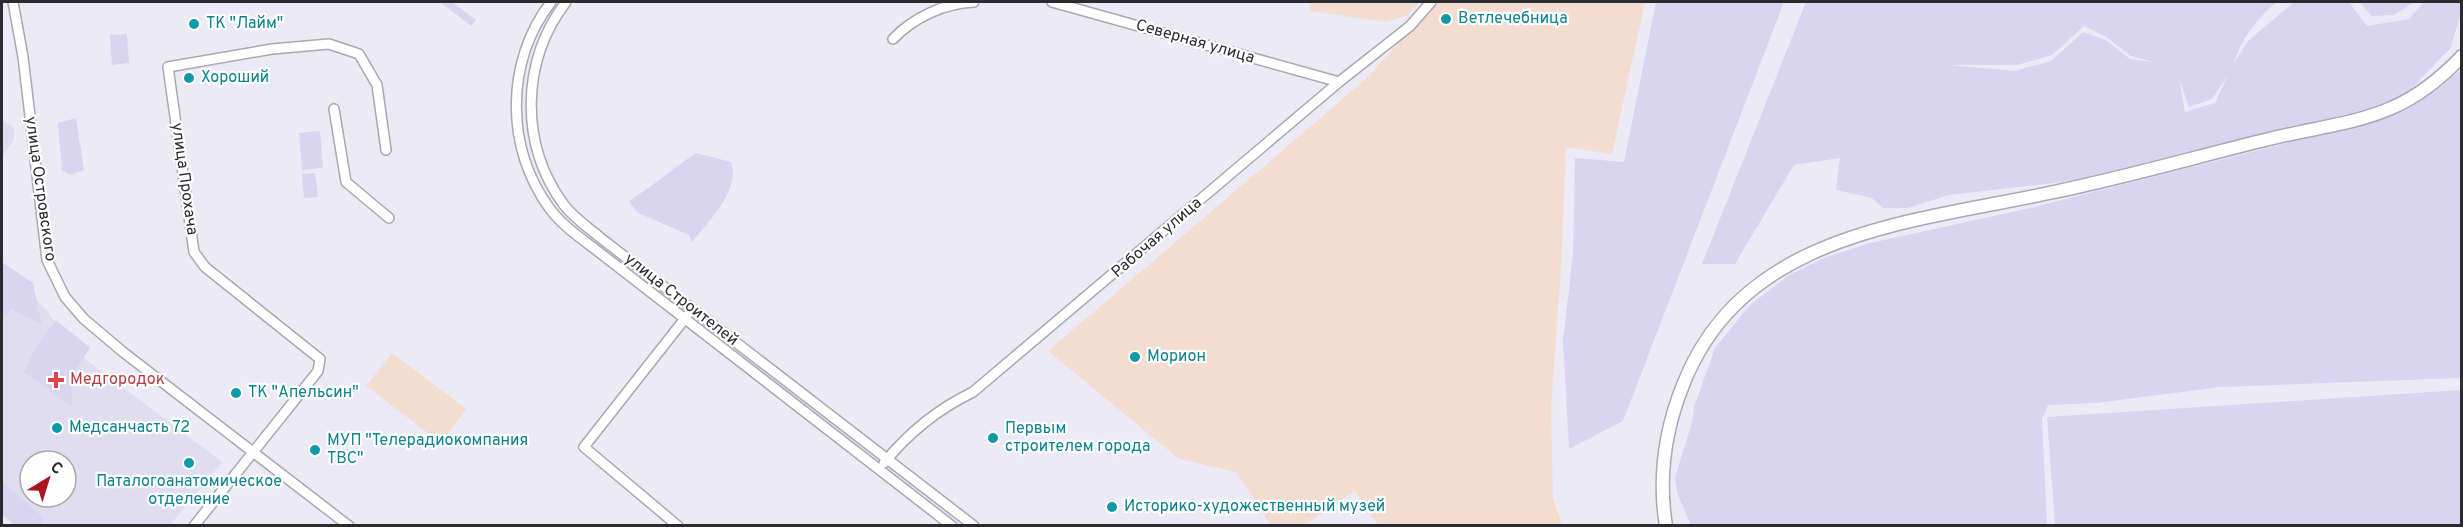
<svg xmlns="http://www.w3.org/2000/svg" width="2463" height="527" font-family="Overpass,sans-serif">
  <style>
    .built { fill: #e0ddf0; fill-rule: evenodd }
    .industrial { fill: #f3ddd0 }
    .green { fill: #d9d5f1; fill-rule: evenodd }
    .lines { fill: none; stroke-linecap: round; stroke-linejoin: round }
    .minor-casing { stroke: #a9a8b3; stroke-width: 12 }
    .major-casing { stroke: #a9a8b3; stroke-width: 15 }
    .minor { stroke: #fff; stroke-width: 9 }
    .major { stroke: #fff; stroke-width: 12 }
    .culture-dot { fill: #0f9aa8; stroke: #fff; stroke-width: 2 }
    .health-dot { fill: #e0444e; stroke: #fff; stroke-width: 2 }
    .labels { text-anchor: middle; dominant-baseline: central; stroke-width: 4.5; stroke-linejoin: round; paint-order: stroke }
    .culture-label { font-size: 16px; fill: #0d838f; stroke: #fff; text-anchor: start }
    .street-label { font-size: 16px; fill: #2b2a2f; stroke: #fff }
    .health-label { font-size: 16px; fill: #be3a42; stroke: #fff; text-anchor: start }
  </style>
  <rect width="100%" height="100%" fill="#eceaf6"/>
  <!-- built -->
  <g class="built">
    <path d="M2,120L14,128V140L2,156Z"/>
    <path d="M2,271L46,309L73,350L222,462L170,525H18L2,512ZM30,461H66V497H30Z"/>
  </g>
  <!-- industrial -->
  <g class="industrial">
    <path d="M1310,2H1419L1408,15L1386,22L1309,11Z"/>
    <path d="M1435,2H1645L1612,154L1566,147L1561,267L1551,407L1553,498L1562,525H1378L1355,491L1304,525H1271L1236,472L1179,459L1048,351L1366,79Z"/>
    <path d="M392,353L466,409L441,443L366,386Z"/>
  </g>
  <!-- green -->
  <g class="green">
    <path d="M440,2H452L476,20L471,26Z"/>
    <path d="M1656,2H1784L1623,421L1569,449L1563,340L1573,254L1575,158L1624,162Z"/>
    <path d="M1806,2H2277C2257,18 2241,39 2234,63L2248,41L2294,2H2349L2367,26L2409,19L2424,2H2461V14L2450,49L2400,100L2369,112L2333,118L2079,180L1949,195L1908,208H1883L1872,198L1836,190L1840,158L1794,165L1735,264H1702ZM2084,26L2106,37L2131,56L2154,62L2130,59L2106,40L2083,32L2051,61L2014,71L1949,65H2017L2052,55ZM2228,75L2215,103L2185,112L2179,79L2189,107L2212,99Z"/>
    <path d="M2359,2H2415L2394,15L2372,16Z"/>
    <path d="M127,34L129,63L112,65L110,35Z"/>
    <path d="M2461,70V378L2221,387L2096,403L2048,405L2042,419L2047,525H1691L1677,493L1675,477L1692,423L1694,407L1715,348L1750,305L1789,275L1824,258L1870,243L2026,209L2378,120L2430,93Z"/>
    <path d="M76,118L84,170L70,175L62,170L58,123Z"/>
    <path d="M320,131L323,168L302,170L299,133Z"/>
    <path d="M696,153L731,162C741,190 708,222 692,242L689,235L638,213L629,201C653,186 672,169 696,153Z"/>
    <path d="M315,173L318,197L304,198L302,174Z"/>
    <path d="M2,262L33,283L42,324L11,309L2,321Z"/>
    <path d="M56,320L90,348L71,376L72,407L24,372L36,347Z"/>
    <path d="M2461,390V525H2055L2047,417Z"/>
    <path d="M2,482L44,518L40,525H14L2,515Z"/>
  </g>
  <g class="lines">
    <defs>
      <g id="minor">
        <path d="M13,2L23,57L47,260L65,297L84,319L123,352L349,526"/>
        <path d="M551,2C505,62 505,148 550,209C562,225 579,237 595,249L952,526"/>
        <path d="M566,2C521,61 519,144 564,205C574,218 589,228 602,239L974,526"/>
        <path d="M1052,2L1339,82"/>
        <path d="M893,39C913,18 944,3 974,2"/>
        <path d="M334,109L346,182L389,218"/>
        <path d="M884,463C909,432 938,409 973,392L1339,82L1410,26L1431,2"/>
        <path d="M194,526L318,371L320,359L205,267L194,252L168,67L272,49L329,44L359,54L377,85L386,150"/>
        <path d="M678,526L584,447L687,316"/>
      </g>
      <path id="major" d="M1666,526C1658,477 1665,430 1683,385C1743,232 1910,223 2049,193C2123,178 2195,157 2269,139C2351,119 2399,123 2462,56"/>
    </defs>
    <!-- minor casing -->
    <use href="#minor" class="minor-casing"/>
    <!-- major casing -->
    <use href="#major" class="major-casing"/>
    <!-- minor -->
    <use href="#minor" class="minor"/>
    <!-- major -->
    <use href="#major" class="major"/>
  </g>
  <!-- markers -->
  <g class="culture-dot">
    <circle cx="1446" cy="19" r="6"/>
    <circle cx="194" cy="24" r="6"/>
    <circle cx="189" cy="78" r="6"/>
    <circle cx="1135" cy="357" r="6"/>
    <circle cx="236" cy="393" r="6"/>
    <circle cx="57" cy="428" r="6"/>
    <circle cx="993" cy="438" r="6"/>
    <circle cx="315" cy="450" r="6"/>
    <circle cx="189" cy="463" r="6"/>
    <circle cx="1112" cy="507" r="6"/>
  </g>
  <path class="health-dot" d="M53 371h6v6h6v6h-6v6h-6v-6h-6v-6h6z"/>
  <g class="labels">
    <!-- culture labels -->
    <g class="culture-label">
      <text x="1458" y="19">Ветлечебница</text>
      <text x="206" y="24">ТК "Лайм"</text>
      <text x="201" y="78">Хороший</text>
      <text x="1147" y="357">Морион</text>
      <text x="248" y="393">ТК "Апельсин"</text>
      <text x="69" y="428">Медсанчасть 72</text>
      <text x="1005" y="429">Первым<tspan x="1005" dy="18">строителем города</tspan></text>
      <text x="327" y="441">МУП "Телерадиокомпания<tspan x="327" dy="18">ТВС"</tspan></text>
      <text x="189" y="482" text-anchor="middle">Паталогоанатомическое<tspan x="189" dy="18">отделение</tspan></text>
      <text x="1124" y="507">Историко-художественный музей</text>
    </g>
    <!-- street labels -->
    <g class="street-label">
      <text transform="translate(1195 42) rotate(16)">Северная улица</text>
      <text transform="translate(184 179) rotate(82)">улица Прохача</text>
      <text transform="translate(40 189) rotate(82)">улица Островского</text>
      <text transform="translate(1157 238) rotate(-41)">Рабочая улица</text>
      <text transform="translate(681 300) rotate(38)">улица Строителей</text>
    </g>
    <!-- health labels -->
    <g class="health-label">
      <text x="70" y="380">Медгородок</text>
    </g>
  </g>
  <!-- border -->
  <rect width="2463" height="527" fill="none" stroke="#2b2a2f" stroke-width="6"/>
  <!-- north arrow -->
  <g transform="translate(48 479) rotate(38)"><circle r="28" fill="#ffffff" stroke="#aaaaac" stroke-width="1.5"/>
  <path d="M0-4.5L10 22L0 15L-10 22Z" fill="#a9141e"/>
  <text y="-9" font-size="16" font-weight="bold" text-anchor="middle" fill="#2b2a2f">С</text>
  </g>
</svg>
